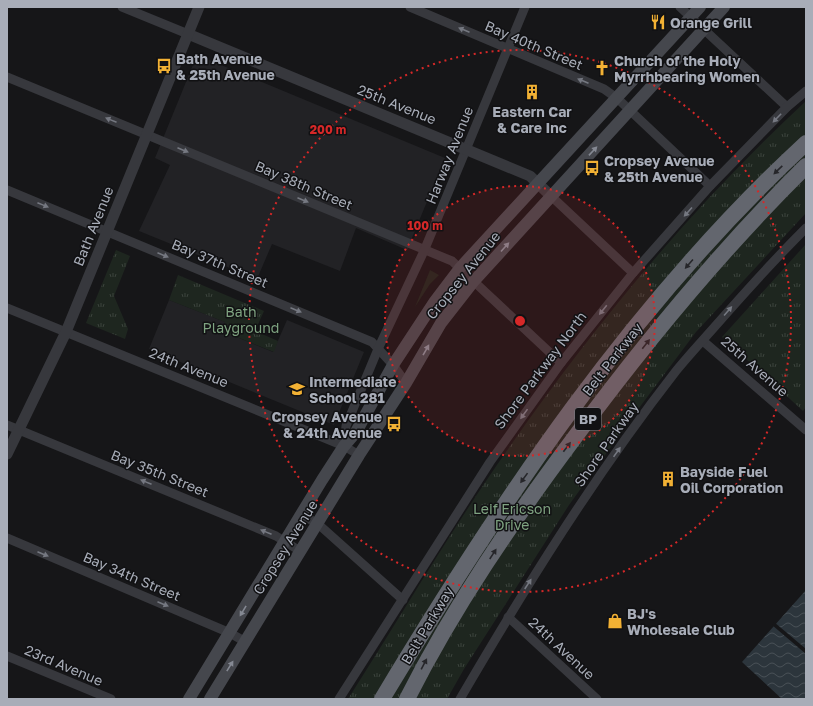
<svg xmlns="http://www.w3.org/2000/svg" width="813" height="706" font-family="'Golos Text',sans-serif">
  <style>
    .built { fill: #222225 }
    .grass { fill: #1e261f }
    .park { fill: url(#park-tufts) }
    .water { fill: url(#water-waves) }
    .pier { fill: #161618 }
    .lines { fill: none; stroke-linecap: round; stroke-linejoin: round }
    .minor { stroke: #37383d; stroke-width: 9 }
    .tertiary { stroke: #37383d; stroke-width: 11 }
    .secondary { stroke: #45474d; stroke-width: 12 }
    .motorway { stroke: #63666e; stroke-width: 16 }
    .oneway { fill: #757881 }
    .oneway2 { fill: #858993 }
    .oneway3 { fill: #26262a }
    .ring { fill: none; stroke: #d62828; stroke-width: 2; stroke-dasharray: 2 4 }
    .labels { text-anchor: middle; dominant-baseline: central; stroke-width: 3; stroke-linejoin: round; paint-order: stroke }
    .shield { fill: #111113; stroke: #7b7e86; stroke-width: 1 }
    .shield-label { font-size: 13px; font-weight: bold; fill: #a8adb8 }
    .poi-label { font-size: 14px; font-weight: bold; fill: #a8adb8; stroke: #111113; text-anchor: start }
    .street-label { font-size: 14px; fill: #a8adb8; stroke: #111113 }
    .park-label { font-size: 14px; fill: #7fa381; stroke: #111113 }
    .centre { fill: #d62828; stroke: #111113; stroke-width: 2 }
    .ring-label { font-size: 12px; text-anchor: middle; font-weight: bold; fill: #d62828; stroke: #111113; stroke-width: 3; stroke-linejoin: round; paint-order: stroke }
  </style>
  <defs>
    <pattern id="park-tufts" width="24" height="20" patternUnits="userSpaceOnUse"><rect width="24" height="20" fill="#1e261f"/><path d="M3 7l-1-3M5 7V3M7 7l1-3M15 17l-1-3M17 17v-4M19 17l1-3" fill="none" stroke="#3c433d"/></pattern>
    <pattern id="water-waves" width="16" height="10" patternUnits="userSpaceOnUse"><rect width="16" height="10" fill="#2c353c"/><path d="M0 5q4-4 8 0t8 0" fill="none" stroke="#485056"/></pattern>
  </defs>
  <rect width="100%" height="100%" fill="#161618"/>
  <!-- built -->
  <g class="built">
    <path d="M197,55L445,158L407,250L356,228L340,271L272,244L257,279L139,231L170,165L155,158Z"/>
    <path d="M169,300L225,322L222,331L273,352L287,320L364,352L334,425L149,349Z"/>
  </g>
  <!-- grass -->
  <path class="grass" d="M430,270L439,275L430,284L415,307Z"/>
  <!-- park -->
  <g class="park">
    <path d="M806,101V213L696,332L639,408L569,505L464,669L447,699H348C394,627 437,554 484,484C578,345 683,215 806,101Z"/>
    <path d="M806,244V407L803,411L722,337Z"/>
    <path d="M116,250L130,256L114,296L128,329L125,339L86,323Z"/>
    <path d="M178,275L264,311L255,331L278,341L274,352L222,331L225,322L169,300Z"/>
  </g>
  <!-- water -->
  <path class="water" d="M806,590V699H782L742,662Z"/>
  <!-- pier -->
  <path class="pier" d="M774,622L806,649V654L772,625Z"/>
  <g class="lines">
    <!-- minor -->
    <g class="minor">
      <path d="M122,7L188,34"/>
      <path d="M410,7L604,89L618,99L710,186"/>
      <path d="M680,7L787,107"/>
      <path d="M7,77L452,261L561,363"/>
      <path d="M7,190L372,342L393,365L406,383"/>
      <path d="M551,196L633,273"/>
      <path d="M7,308L344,446L359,455"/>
      <path d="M703,341L806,430"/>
      <path d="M7,425L276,536L300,551"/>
      <path d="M344,446L346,426L378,349L424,251L525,7"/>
      <path d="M301,515L317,523L403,600"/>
      <path d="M7,538L230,633L244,641"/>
      <path d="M508,617L597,699"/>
      <path d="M7,656L111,699"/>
      <path d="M339,699L490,462L561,363L633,273L710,186L787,107L806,91"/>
      <path d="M460,699C526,586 595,475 676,371C689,355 704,339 718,323C746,291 775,259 806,228"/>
    </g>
    <!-- tertiary -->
    <g class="tertiary">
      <path d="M188,34L530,176L551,196"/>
      <path d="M7,454L66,332L199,7"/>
    </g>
    <!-- secondary -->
    <g class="secondary">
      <path d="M189,699L322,480L344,446L356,432L393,365L435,301L460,268L700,7"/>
      <path d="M210,699L359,455L406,383L441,323L473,282L724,7"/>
    </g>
    <!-- motorway -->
    <g class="motorway">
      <path d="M382,699C502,499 634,302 806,143"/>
      <path d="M407,699C454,606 513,520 575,437C646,341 721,250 806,166"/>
    </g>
  </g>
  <!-- one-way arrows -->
  <defs><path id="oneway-solid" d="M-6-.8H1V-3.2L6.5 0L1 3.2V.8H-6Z"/></defs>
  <g class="oneway">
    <use href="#oneway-solid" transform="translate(464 30) rotate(-157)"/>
    <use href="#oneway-solid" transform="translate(583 81) rotate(-157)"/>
    <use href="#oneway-solid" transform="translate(777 118) rotate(134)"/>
    <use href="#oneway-solid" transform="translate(111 120) rotate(-158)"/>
    <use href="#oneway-solid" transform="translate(183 150) rotate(23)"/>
    <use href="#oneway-solid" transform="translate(303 200) rotate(23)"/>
    <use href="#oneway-solid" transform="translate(43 205) rotate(22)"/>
    <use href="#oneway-solid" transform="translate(688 212) rotate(132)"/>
    <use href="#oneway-solid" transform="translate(163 255) rotate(23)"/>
    <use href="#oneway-solid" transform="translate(296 310) rotate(23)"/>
    <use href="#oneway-solid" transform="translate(603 310) rotate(129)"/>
    <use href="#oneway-solid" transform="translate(728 311) rotate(-49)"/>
    <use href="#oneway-solid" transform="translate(524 414) rotate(126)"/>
    <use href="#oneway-solid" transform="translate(617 452) rotate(-55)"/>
    <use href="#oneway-solid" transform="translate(146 482) rotate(-158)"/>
    <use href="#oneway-solid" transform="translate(266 532) rotate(-158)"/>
    <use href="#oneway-solid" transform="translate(43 554) rotate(23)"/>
    <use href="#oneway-solid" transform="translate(528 584) rotate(-57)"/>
    <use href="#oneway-solid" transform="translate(163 604) rotate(23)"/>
  </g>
  <g class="oneway2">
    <use href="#oneway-solid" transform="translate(593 151) rotate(-47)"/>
    <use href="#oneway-solid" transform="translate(505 247) rotate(-48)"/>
    <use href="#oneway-solid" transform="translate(426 350) rotate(-60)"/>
    <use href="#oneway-solid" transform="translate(243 611) rotate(121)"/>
    <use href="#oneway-solid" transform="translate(230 666) rotate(-58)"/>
  </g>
  <g class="oneway3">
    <use href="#oneway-solid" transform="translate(778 170) rotate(136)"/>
    <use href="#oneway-solid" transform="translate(689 264) rotate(131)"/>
    <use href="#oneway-solid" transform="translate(646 344) rotate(-52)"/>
    <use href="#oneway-solid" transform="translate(567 447) rotate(-53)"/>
    <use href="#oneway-solid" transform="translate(524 478) rotate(126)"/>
    <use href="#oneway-solid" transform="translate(493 554) rotate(-57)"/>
    <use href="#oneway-solid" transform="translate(424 664) rotate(-62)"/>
  </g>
  <!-- distance rings -->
  <circle cx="520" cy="321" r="135" fill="#d62828" fill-opacity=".12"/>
  <g class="ring">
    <circle cx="520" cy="321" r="135"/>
    <circle cx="520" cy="321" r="271"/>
  </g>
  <!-- icons -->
  <defs>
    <symbol id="restaurant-bare" viewBox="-9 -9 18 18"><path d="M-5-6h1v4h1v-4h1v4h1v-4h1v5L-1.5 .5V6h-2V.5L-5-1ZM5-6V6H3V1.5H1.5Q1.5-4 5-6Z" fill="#f2b134" stroke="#111113" stroke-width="2.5" paint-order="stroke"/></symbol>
    <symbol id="bus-bare" viewBox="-9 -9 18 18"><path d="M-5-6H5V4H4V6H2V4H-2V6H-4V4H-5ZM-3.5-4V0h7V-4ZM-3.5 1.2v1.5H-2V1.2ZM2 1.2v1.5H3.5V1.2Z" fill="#f2b134" stroke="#111113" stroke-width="2.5" paint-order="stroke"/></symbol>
    <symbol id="church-bare" viewBox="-9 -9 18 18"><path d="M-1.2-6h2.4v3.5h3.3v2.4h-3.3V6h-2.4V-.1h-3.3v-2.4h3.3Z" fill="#f2b134" stroke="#111113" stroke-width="2.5" paint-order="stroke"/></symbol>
    <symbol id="building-bare" viewBox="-9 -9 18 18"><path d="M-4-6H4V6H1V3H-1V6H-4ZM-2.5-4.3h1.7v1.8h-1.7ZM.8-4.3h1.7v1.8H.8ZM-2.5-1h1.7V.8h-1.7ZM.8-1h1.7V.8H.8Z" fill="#f2b134" stroke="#111113" stroke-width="2.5" paint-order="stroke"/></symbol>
    <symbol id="school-bare" viewBox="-9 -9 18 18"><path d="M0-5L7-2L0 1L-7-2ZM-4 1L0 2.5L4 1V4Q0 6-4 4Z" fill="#f2b134" stroke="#111113" stroke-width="2.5" paint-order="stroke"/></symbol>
    <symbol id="shop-bare" viewBox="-9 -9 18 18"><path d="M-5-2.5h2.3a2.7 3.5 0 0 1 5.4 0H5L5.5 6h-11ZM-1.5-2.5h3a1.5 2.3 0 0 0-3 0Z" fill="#f2b134" stroke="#111113" stroke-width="2.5" paint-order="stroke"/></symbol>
  </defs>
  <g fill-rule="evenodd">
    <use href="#restaurant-bare" x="647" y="11" width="22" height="22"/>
    <use href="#bus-bare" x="153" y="55" width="22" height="22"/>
    <use href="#church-bare" x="591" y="57" width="22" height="22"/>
    <use href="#building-bare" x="521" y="81" width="22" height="22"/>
    <use href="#bus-bare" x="581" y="157" width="22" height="22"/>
    <use href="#school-bare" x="286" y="378" width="22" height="22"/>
    <use href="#bus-bare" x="383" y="413" width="22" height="22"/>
    <use href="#building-bare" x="657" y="468" width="22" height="22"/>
    <use href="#shop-bare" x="604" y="610" width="22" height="22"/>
  </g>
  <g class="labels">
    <!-- shield labels -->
    <rect class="shield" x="575" y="408" width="26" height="22" rx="3"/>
    <g class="shield-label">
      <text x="588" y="419">BP</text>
    </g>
    <!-- poi labels -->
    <g class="poi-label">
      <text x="670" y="22">Orange Grill</text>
      <text x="176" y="58">Bath Avenue<tspan x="176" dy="16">&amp; 25th Avenue</tspan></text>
      <text x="614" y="60">Church of the Holy<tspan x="614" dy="16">Myrrhbearing Women</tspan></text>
      <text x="532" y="111" text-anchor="middle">Eastern Car<tspan x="532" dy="16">&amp; Care Inc</tspan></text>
      <text x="604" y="160">Cropsey Avenue<tspan x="604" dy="16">&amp; 25th Avenue</tspan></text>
      <text x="309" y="381">Intermediate<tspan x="309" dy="16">School 281</tspan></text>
      <text x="382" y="416" text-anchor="end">Cropsey Avenue<tspan x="382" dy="16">&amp; 24th Avenue</tspan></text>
      <text x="680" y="471">Bayside Fuel<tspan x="680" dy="16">Oil Corporation</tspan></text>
      <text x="627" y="613">BJ's<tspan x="627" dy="16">Wholesale Club</tspan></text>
    </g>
    <!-- street labels -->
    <g class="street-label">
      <text transform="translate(534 45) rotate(23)">Bay 40th Street</text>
      <text transform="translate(397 104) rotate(22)">25th Avenue</text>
      <text transform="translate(449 155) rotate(-68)">Harway Avenue</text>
      <text transform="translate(304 185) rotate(23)">Bay 38th Street</text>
      <text transform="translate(93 226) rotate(-68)">Bath Avenue</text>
      <text transform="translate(220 263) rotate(23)">Bay 37th Street</text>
      <text transform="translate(463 275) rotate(-51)">Cropsey Avenue</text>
      <text transform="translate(612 359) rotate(-52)">Belt Parkway</text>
      <text transform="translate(755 366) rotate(41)">25th Avenue</text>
      <text transform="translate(189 367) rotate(22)">24th Avenue</text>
      <text transform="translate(540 370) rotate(-53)">Shore Parkway North</text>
      <text transform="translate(606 444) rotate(-55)">Shore Parkway</text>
      <text transform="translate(160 473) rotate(22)">Bay 35th Street</text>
      <text transform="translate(285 547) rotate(-58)">Cropsey Avenue</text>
      <text transform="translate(132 576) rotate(23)">Bay 34th Street</text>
      <text transform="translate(427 625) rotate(-59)">Belt Parkway</text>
      <text transform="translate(562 648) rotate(43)">24th Avenue</text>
      <text transform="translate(64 665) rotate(23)">23rd Avenue</text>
    </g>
    <!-- park labels -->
    <g class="park-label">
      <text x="241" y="311">Bath<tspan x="241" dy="16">Playground</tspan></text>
      <text x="512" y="508">Leif Ericson<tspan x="512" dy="16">Drive</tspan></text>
    </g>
  </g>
  <circle cx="520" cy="321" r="6" class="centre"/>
  <g class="ring-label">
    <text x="328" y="134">200 m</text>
    <text x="425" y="230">100 m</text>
  </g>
  <!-- border -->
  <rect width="813" height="706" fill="none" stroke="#a8adb8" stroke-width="16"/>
</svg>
